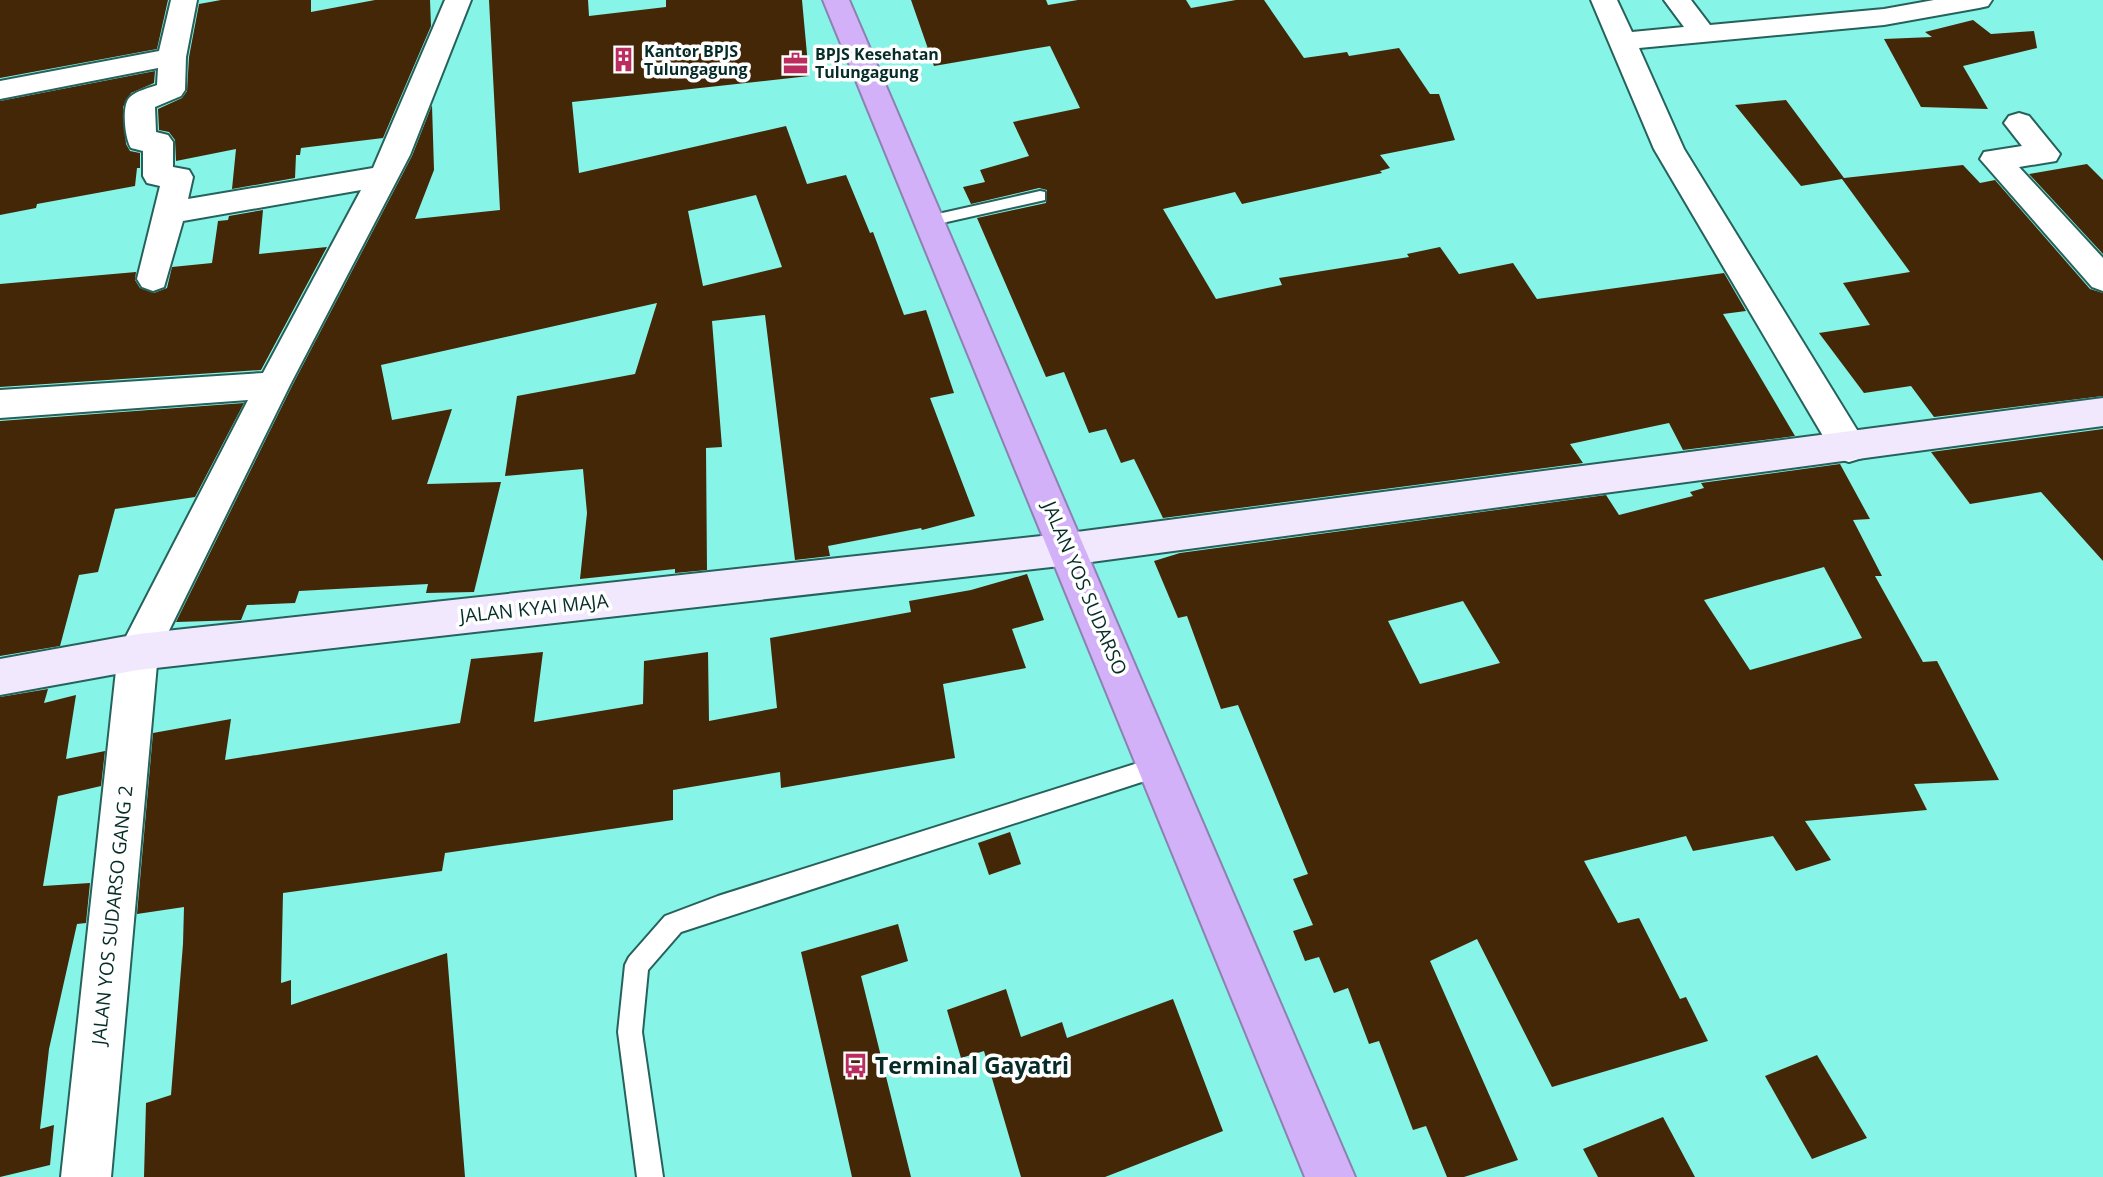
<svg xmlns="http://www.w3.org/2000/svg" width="2103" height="1177" font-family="'Open Sans',sans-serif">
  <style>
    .building { fill: #442706; fill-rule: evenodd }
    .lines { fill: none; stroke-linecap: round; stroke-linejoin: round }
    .lane-casing { stroke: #26625b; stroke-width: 4 }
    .street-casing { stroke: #26625b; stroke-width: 4 }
    .secondary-casing { stroke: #26625b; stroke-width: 4 }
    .highway-casing { stroke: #8b82b0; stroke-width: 4 }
    .lane { fill: #fff; fill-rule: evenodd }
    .street { fill: #fff; fill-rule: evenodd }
    .secondary { fill: #f2e8fd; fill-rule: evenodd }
    .highway { fill: #d2b1f9; fill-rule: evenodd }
    .labels { text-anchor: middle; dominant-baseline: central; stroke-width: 7; stroke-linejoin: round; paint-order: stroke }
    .far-poi-label { font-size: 16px; font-weight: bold; fill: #062c28; stroke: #fff; text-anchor: start }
    .street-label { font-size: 19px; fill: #062c28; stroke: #fff }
    .near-poi-label { font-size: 23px; font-weight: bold; fill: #062c28; stroke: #fff; text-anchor: start }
  </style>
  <rect width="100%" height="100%" fill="#86f4e7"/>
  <!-- building -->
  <g class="building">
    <path d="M0,0H168L157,49L0,78Z"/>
    <path d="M221,0H311V12L375,0H430L431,26L383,138L301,148L300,155H296L295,178L232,189L236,149L176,161L175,140L169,132L159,130L158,109L182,98L187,91L189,57L199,4Z"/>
    <path d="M489,0H588L589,16L666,7V0H802L809,76L572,102L579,173L786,126L807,184L846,175L870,233L873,232L904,315L926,310L954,393L930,398L975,516L922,530L921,528L828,546L830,556L795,560L765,315L712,321L722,447L706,448L707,570L675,573V569L580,579L587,513L583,469L505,476L517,396L635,374L657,303L381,365L392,420L452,409L427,484L501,482L474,592L426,593L428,584L299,591L295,603L247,605L241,620L176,622L292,386L412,156L432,105L434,170L415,219L500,210ZM756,195L782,267L703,286L688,211Z"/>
    <path d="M911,0H1046L1048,5L1078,0H1186L1191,8L1236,0H1264L1304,58L1347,52L1349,56L1399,48L1430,94H1439L1455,140L1380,155L1390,168L1380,171L1382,173L1242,204L1235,192L1163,209L1216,299L1282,285L1279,278L1409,257L1407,254L1440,247L1459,274L1513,263L1537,299L1724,273L1746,311L1723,314L1795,436L1683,450L1669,423L1570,444L1583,463L1163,518L1134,459L1121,463L1106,429L1089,433L1064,372L1046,377L977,218L1046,203L1047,190L1039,188L971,204L963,187L985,182L980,170L1029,156L1013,122L1080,108L1050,46L934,66Z"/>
    <path d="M1973,20L1991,34L2034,31L2037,48L1963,66L1988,109L1921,107L1884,39L1932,37L1925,32Z"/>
    <path d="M155,71L154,83L131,93L123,107L126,144L130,151L140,153V168H137L135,186L37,204L36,208L0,215V101Z"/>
    <path d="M1786,100L1844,178L1963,165L1980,183L1995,180L2090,289L2103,293V396L1934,417L1911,386L1864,393L1819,333L1870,325L1843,283L1910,272L1842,179L1801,186L1735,105Z"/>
    <path d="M2087,164L2103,180V254L2029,174Z"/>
    <path d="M263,210L259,254L327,247L261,370L0,387V284L136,272L135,280L140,288L154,293L167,288L172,267L212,263L218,221L228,220L229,216Z"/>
    <path d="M244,403L195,497L115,509L98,572L79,575L60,646L0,656V421Z"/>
    <path d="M2103,429V561L2041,492L1970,504L1931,452Z"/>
    <path d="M1840,464L1870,519L1853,520L1882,576H1875L1923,662L1937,661L1999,780L1914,784L1927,810L1805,821L1831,860L1796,871L1773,836L1693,851L1686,836L1584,861L1618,923L1639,918L1680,999L1686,997L1708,1041L1552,1087L1477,939L1430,961L1518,1160L1464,1177H1447L1426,1126L1413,1130L1379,1041L1369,1044L1348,988L1334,993L1319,957L1305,961L1293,931L1313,925L1293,879L1308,874L1238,705L1221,709L1187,616L1178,618L1154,561L1180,553L1606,495L1619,515L1693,496L1690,492L1704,488L1701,483ZM1824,567L1862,638L1750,670L1704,600ZM1463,601L1500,663L1420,684L1388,621Z"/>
    <path d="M1027,574L1044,620L1012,629L1026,668L943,684L955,758L781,788L780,772L673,790V820L445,853L442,871L283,893L281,983L291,980V1005L447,953L465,1177H144L146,1103L171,1095L183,944L184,907L137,914L153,733L231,719L225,760L460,723L471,659L543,652L534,722L643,704L644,661L708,652L709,721L777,708L770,638L911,612L909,601L971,590Z"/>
    <path d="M48,689L44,703L76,695L66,759L105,751L101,786L58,796L43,886L90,883L86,923L77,924L49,1049L40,1129L54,1125L50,1165L0,1177V697Z"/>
    <path d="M1010,832L1021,864L989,875L978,843Z"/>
    <path d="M898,924L908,961L861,976L911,1177H852L801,952Z"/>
    <path d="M1006,989L1021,1037L1062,1022L1067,1038L1173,999L1223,1131L1105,1177H1021L984,1051L961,1058L947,1010Z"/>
    <path d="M1817,1055L1867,1138L1812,1159L1765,1076Z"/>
    <path d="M1663,1117L1695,1177H1598L1583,1149Z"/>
  </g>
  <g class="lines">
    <defs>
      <g id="lane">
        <path d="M1040,191L1045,192V200L929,226L921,221L929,216Z"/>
        <path d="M1160,756L1167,759L1171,766L1167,773L1160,776L681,932L648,970L642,1032L663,1177H637L618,1032L625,965L629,957L665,916L718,896Z"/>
      </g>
      <g id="street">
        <path d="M171,0H197L186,57L185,90L181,96L155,107L156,132L168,135L173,142V167L189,170L193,177L188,199L373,168L445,0H471L410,155L290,385L158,653L111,1177H61L118,652L248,400L0,418V390L263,373L361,190L183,221L164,287L153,291L142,287L137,279L160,186L147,183L143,176V151L131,148C125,139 121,105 130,97C136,91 149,88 157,85L158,68L0,99V81L159,51Z"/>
        <path d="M1591,0H1617L1632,32L1684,27L1664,0H1691L1710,25L1884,9L1934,0H1992L1988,6L1979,8L1884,25L1639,48L1684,149L1862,438L1867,448L1862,458L1849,462L1836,458L1654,149Z"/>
        <path d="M2019,113L2029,116L2060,154L2056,161L2019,167L2103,258V291L2092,287L1980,159L1984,152L2022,146L2004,123L2009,116Z"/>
      </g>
      <path id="secondary" d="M2103,398V426L1069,565L138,670L0,695V659L138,634L1069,533Z"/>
      <path id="highway" d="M823,0H849L1355,1177H1305Z"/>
    </defs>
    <!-- lane casing -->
    <use href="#lane" class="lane-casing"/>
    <!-- street casing -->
    <use href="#street" class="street-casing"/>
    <!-- secondary casing -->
    <use href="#secondary" class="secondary-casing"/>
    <!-- highway casing -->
    <use href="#highway" class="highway-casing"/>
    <!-- lane -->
    <use href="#lane" class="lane"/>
    <!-- street -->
    <use href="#street" class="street"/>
    <!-- secondary -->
    <use href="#secondary" class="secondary"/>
    <!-- highway -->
    <use href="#highway" class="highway"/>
  </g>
  <!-- icons -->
  <defs>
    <symbol id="building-bare" viewBox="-9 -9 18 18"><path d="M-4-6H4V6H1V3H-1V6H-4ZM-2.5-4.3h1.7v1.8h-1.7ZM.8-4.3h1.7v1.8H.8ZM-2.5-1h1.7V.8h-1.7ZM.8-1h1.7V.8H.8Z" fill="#bb2d5f" stroke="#fff" stroke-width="2.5" paint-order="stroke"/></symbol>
    <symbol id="office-bare" viewBox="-9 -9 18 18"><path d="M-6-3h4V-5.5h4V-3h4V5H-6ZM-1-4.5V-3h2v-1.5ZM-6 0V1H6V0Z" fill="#bb2d5f" stroke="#fff" stroke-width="2.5" paint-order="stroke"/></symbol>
    <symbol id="bus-bare" viewBox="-9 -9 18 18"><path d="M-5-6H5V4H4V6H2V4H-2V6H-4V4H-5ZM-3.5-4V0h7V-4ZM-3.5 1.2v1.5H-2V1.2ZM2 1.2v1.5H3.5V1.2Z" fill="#bb2d5f" stroke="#fff" stroke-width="2.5" paint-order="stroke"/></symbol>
  </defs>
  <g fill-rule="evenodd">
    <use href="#building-bare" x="606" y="42" width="35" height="35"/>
    <use href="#office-bare" x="778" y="46" width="35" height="35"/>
    <use href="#bus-bare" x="838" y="1048" width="35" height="35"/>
  </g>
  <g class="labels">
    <!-- far-poi labels -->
    <g class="far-poi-label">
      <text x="644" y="51">Kantor BPJS<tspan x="644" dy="18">Tulungagung</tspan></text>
      <text x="815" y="54">BPJS Kesehatan<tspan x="815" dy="18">Tulungagung</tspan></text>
    </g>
    <!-- street labels -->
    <g class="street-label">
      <text transform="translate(1085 588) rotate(67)">JALAN YOS SUDARSO</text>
      <text transform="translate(534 608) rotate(-6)">JALAN KYAI MAJA</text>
      <text transform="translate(112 915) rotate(-84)">JALAN YOS SUDARSO GANG 2</text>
    </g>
    <!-- near-poi labels -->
    <g class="near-poi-label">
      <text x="875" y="1065">Terminal Gayatri</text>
    </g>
  </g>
</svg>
